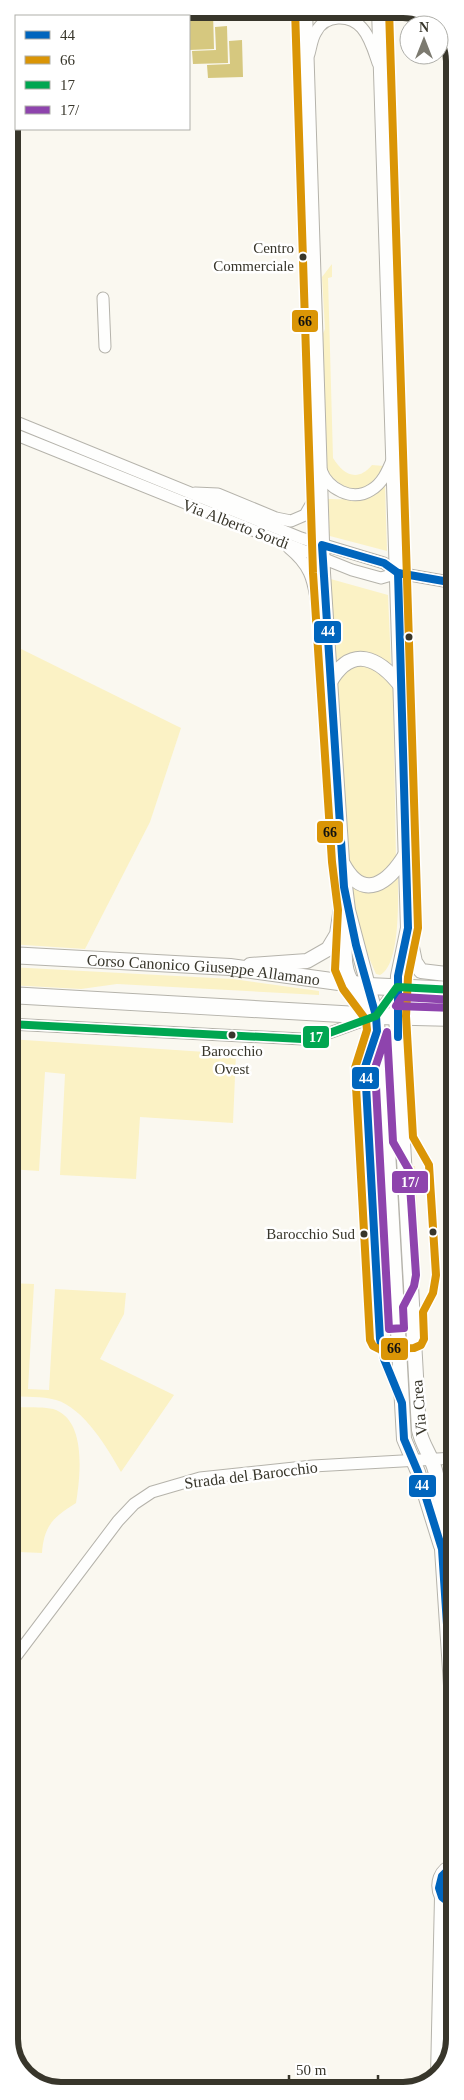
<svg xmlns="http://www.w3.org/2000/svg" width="464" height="2100" font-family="Georgia,serif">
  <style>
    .green { fill: #fbf2c5 }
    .water { fill: #d6c87f }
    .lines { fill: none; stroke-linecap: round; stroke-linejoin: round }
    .minor-casing { stroke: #b5b3ab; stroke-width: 13 }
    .tertiary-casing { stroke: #b5b3ab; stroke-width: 16 }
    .secondary-casing { stroke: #b5b3ab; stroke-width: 18 }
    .minor { stroke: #fefefd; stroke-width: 11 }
    .tertiary { stroke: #fefefd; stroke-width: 14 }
    .secondary { stroke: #fefefd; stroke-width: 16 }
    .bus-1-casing { stroke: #fff; stroke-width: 11 }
    .bus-2-casing { stroke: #fff; stroke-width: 11 }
    .bus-3-casing { stroke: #fff; stroke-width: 11 }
    .bus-4-casing { stroke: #fff; stroke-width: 11 }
    .bus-1 { stroke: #0065bd; stroke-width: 8 }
    .bus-2 { stroke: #da9506; stroke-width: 8 }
    .bus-3 { stroke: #00a651; stroke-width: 8 }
    .bus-4 { stroke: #8e44ad; stroke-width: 8 }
    .bus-dot { fill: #38362b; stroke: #fff; stroke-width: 2 }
    .labels { text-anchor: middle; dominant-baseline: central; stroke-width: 5; stroke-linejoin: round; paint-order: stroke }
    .bus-label { font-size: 15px; fill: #38362b; stroke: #fff; text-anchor: end }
    .street-label { font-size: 16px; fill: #38362b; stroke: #fff }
    .rim { fill: none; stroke: #38362b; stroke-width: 6 }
    .line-badge { stroke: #fff; stroke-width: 2 }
    .badge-label { font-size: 14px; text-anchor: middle; font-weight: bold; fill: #fff }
    .pale-badge-label { font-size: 14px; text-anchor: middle; font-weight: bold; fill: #111 }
  </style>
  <rect width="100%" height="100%" fill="#faf8f0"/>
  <!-- green -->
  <g class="green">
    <path d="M332,264V277L328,278L333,458C343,474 357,483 372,465L384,466C365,499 345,494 323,467L320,340L325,329L322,277Z"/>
    <path d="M385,484L387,551L326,535V499C351,499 366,503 385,484Z"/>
    <path d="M327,578L388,595L391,665C368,648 357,657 334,667Z"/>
    <path d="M9,643L181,728L150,822L85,949L9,944Z"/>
    <path d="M365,665C378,668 387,677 393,690L396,858L381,878L364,879L347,863L335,690C340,675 349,667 365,665Z"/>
    <path d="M398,875C398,897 401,965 380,975L376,974C362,943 354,913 348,879L353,883Z"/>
    <path d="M9,967L233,979L319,991V995L117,984L81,989L9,985Z"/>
    <path d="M9,1039L236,1054L233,1123L140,1117L136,1179L60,1175L65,1074L45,1072L39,1171L9,1169Z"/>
    <path d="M410,1166H415L421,1272L416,1273Z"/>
    <path d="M377,1192H383L387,1273L382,1274Z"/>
    <path d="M388,1281L390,1329L385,1330L382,1282Z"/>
    <path d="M9,1283L34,1284L28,1389L49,1390L55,1289L126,1293L124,1314L100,1359L174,1395L121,1472C108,1449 84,1408 56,1400C42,1396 25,1397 9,1396Z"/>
    <path d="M9,1407C22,1408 46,1406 56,1410C87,1423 80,1478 76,1503C53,1517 44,1526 42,1553L19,1552V1559L9,1558Z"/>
  </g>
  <!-- water -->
  <g class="water">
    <path d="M213,12L214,49L189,50V16H177V14Z"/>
    <path d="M227,26L228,63L193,64L192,51L216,50L215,27Z"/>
    <path d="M242,40L243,77L208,78L207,65L230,64L229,41Z"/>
  </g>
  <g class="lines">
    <defs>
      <g id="minor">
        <path d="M309,54C311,47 312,38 316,32C325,14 350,14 362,28C370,37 374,51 378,63"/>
        <path d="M103,298L105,347"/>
        <path d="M9,419L301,538L384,563L398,573"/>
        <path d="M9,432L352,570L381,578L398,573L455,583"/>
        <path d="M321,470C328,489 352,502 371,490C383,483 388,470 393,458"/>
        <path d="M195,493L218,494L276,518L291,521L305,515L320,489"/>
        <path d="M289,548C323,576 309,595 325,628"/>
        <path d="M9,1024L302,1039L321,1036L376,1016L397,987"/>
        <path d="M10,1664L118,1521L134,1504L152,1492L200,1478L313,1466L455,1458"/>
        <path d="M454,2043L455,2016"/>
      </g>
      <g id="tertiary">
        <path d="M305,9L323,573L342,861L348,910L376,1016L384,1078L404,1439L418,1472L441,1546"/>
        <path d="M379,9L408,928L398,976L396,1016L419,1430C422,1445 431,1455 435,1470C442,1495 444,1523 442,1549L455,1746"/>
        <path d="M330,682C352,644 379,658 401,686"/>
        <path d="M343,864C364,903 389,882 406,854"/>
        <path d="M347,923C342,970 343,973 371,1011"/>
        <path d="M409,933L415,962L421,971L455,975"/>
        <path d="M250,965L307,961L328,949L337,934L343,895"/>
        <path d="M455,1865C440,1870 436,1884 442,1897L455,1907"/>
        <path d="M452,1866L455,1838"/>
        <path d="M445,1990L455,1952"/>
        <path d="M438,2076L442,1897"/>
        <path d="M50,2089L56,2091"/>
      </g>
      <g id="secondary">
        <path id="s1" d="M9,955L230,967L368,986L455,990"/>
        <path d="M9,995L376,1016L455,1018"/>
      </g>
    </defs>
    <!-- minor casing -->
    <use href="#minor" class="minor-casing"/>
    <!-- tertiary casing -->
    <use href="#tertiary" class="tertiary-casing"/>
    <!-- secondary casing -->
    <use href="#secondary" class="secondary-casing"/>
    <!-- minor -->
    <use href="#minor" class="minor"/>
    <!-- tertiary -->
    <use href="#tertiary" class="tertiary"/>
    <!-- secondary -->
    <use href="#secondary" class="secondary"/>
    <defs>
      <g id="bus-1">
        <path d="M398,573L408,928L398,976V1037"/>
        <path d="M455,583L398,573L384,563L322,545L344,887L356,945L376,1016L377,1031L365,1067L380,1339L384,1359L402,1403L404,1439L418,1472L442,1549L455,1746"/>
        <path d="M455,1838L452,1866L442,1876L439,1888L442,1897L455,1907"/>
      </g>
      <path id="bus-2" d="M295,9L313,573L332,862L338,910L335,970L343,989L366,1020L367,1030L355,1068L370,1340L373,1346L379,1349L414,1348L421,1345L424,1339L423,1312L433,1293L436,1275L429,1165L413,1137L406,1016L408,977L418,928L389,9"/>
      <path id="bus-3" d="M9,1024L302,1039L321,1036L376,1016L397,987L455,990"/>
      <g id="bus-4">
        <path d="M454,1000L402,997L396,1006L455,1008"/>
        <path d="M387,1032L393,1142L409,1170L416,1275L414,1286L403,1307L404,1328L389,1329L375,1068Z"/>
      </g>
    </defs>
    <!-- bus-1 casing -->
    <use href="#bus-1" class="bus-1-casing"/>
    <!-- bus-2 casing -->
    <use href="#bus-2" class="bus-2-casing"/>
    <!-- bus-3 casing -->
    <use href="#bus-3" class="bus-3-casing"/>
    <!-- bus-4 casing -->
    <use href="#bus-4" class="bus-4-casing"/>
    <!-- bus-1 -->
    <use href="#bus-1" class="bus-1"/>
    <!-- bus-2 -->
    <use href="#bus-2" class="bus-2"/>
    <!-- bus-3 -->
    <use href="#bus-3" class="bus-3"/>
    <!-- bus-4 -->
    <use href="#bus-4" class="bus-4"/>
  </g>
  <!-- markers -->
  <g class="bus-dot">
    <circle cx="303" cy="257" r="4.5"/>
    <circle cx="409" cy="637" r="4.5"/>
    <circle cx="232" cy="1035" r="4.5"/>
    <circle cx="433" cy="1232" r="4.5"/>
    <circle cx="364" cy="1234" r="4.5"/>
  </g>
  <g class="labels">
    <!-- bus labels -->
    <g class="bus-label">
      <text x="294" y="248">Centro<tspan x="294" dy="18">Commerciale</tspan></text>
      <text x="232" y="1051" text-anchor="middle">Barocchio<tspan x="232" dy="18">Ovest</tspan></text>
      <text x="355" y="1234">Barocchio Sud</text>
    </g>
    <!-- street labels -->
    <g class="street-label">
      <text transform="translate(236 524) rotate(21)">Via Alberto Sordi</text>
      <text stroke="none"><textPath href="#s1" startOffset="195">Corso Canonico Giuseppe Allamano</textPath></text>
      <text transform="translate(419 1408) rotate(-95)">Via Crea</text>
      <text transform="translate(251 1475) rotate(-7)">Strada del Barocchio</text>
    </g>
  </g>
  <!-- crop -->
  <path d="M0 0H464V2100H0ZM61 18H403A43 43 0 0 1 446 61V2039A43 43 0 0 1 403 2082H61A43 43 0 0 1 18 2039V61A43 43 0 0 1 61 18Z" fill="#fff" fill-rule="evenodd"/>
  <path class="rim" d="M61 18H403A43 43 0 0 1 446 61V2039A43 43 0 0 1 403 2082H61A43 43 0 0 1 18 2039V61A43 43 0 0 1 61 18Z"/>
  <g class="line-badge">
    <rect x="291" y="309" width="28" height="24" rx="5" fill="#da9506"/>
    <rect x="313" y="620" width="29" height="24" rx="5" fill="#0065bd"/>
    <rect x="316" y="820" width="28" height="24" rx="5" fill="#da9506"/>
    <rect x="302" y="1025" width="28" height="24" rx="5" fill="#00a651"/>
    <rect x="351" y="1066" width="29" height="24" rx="5" fill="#0065bd"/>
    <rect x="391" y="1170" width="38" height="24" rx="5" fill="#8e44ad"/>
    <rect x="380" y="1337" width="29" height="24" rx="5" fill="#da9506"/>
    <rect x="408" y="1474" width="29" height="24" rx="5" fill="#0065bd"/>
  </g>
  <g class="badge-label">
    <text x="328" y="636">44</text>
    <text x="316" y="1042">17</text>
    <text x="366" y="1083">44</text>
    <text x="410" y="1187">17/</text>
    <text x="422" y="1490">44</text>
  </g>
  <g class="pale-badge-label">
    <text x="305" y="326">66</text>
    <text x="330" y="837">66</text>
    <text x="394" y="1353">66</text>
  </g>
  <!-- legend -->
  <rect x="15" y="15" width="175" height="115" fill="#ffffff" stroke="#afafaa"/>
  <rect x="25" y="31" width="25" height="8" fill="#0065bd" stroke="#afafaa"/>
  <text x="60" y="40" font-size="15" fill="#38362b">44</text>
  <rect x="25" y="56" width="25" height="8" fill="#da9506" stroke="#afafaa"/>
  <text x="60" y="65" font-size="15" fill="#38362b">66</text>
  <rect x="25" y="81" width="25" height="8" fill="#00a651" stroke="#afafaa"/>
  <text x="60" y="90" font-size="15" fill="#38362b">17</text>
  <rect x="25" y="106" width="25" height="8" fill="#8e44ad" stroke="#afafaa"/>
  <text x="60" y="115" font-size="15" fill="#38362b">17/</text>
  <!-- north arrow -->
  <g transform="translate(424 40)"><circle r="24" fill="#ffffff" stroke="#afafaa"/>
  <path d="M0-4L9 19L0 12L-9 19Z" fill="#7c7a70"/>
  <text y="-8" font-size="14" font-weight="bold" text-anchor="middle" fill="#38362b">N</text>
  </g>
  <!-- scale -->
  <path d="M289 2075v8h89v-8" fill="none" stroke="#38362b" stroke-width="2.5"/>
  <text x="296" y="2075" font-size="15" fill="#38362b" stroke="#ffffff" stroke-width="4" paint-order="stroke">50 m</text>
</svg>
